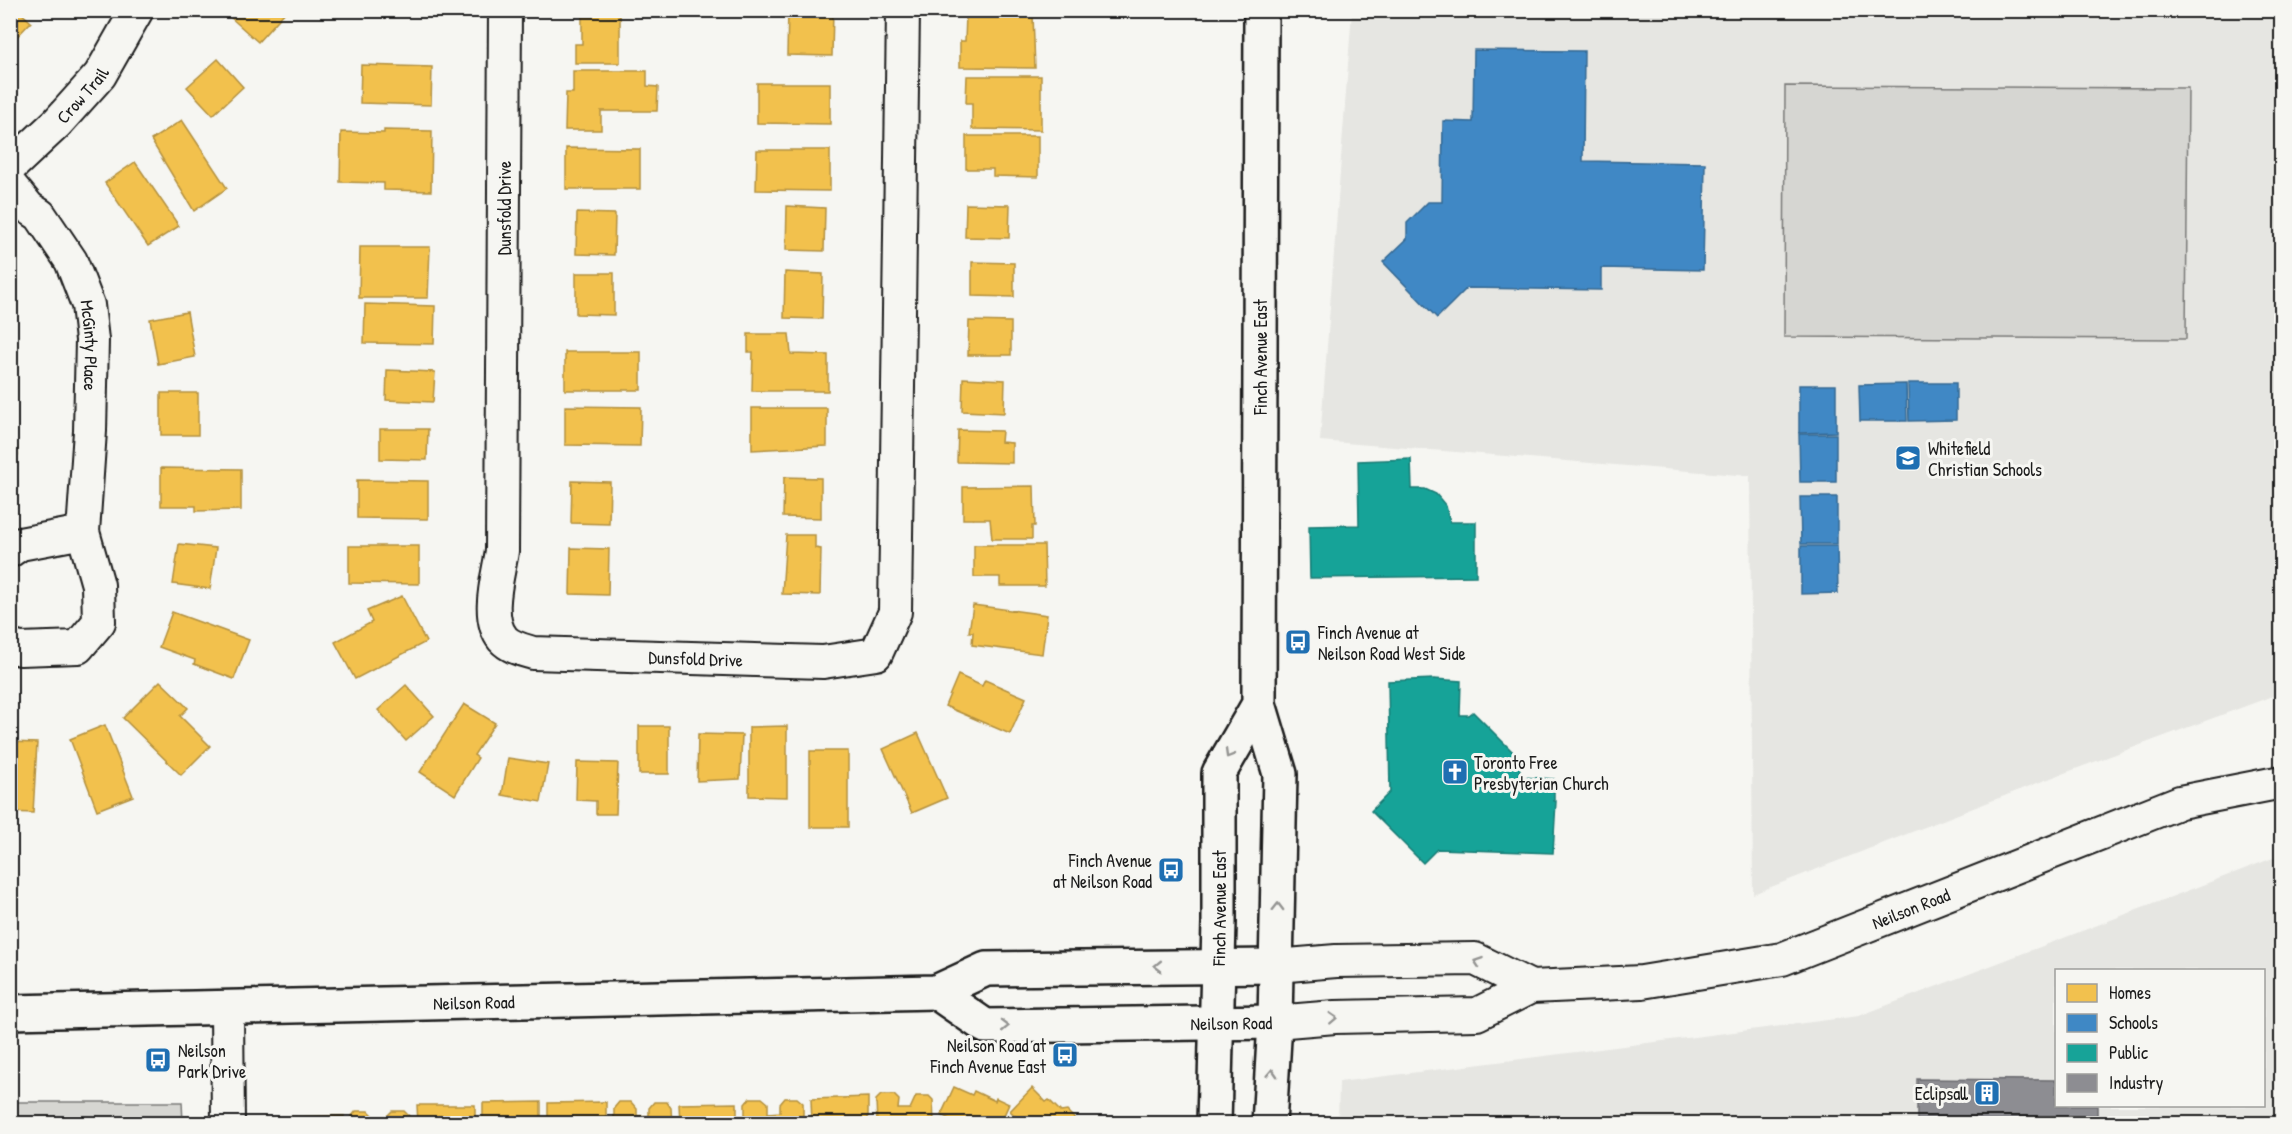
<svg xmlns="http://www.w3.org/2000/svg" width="2292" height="1134" font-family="'Patrick Hand',sans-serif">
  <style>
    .built { fill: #e6e6e2; fill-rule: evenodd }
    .green { fill: #d6d6d2; stroke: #797977; stroke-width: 1.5 }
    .homes { fill: #f2c14e; stroke: #b2903f; stroke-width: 1.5 }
    .schools { fill: #3f88c5; stroke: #346892; stroke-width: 1.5 }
    .public { fill: #17a398; stroke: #187a73; stroke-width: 1.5 }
    .industry { fill: #8d8d92; stroke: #6b6b6f; stroke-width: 1.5 }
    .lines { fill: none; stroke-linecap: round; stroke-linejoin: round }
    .minor-casing { stroke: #1c1c1c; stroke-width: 36 }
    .major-casing { stroke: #1c1c1c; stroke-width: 38 }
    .minor { stroke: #f6f6f2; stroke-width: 32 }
    .major { stroke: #f6f6f2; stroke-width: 33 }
    .oneway { stroke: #949492 }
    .labels { text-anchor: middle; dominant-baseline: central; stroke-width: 6; stroke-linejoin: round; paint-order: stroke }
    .street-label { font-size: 18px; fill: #1c1c1c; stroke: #f6f6f2 }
    .poi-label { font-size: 18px; fill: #1c1c1c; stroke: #f6f6f2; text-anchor: start }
  </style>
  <rect width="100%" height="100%" fill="#f6f6f2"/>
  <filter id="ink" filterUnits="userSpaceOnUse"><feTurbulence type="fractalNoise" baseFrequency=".0167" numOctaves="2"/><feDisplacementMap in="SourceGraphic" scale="12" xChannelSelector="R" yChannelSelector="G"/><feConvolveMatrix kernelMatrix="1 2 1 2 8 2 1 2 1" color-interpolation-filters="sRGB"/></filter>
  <g filter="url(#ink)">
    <!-- built -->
    <g class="built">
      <path d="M1352,11H2281V693L2040,782L1753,894L1750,476L1320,441Z"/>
      <path d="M2281,855V1123L1338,1124L1339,1082L1859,1016ZM2056,970H2264V1106H2056Z"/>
    </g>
    <!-- green -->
    <g class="green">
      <path d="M1785,86L2188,88L2186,339L1784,337Z"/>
      <path d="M10,1102H182L183,1123H11Z"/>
    </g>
    <!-- homes -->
    <g class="homes">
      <path d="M10,10H18L31,22L10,44Z"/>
      <path d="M233,10H287L258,42L229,16Z"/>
      <path d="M582,10H620V63H575V44H582Z"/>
      <path d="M788,10H833L832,56L787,55Z"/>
      <path d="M966,15H1033L1035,68L960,67V41H965Z"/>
      <path d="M218,59L243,87L213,115L187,87Z"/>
      <path d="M361,65L432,67L431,105L360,103Z"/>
      <path d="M573,71H647V86L658,87L657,111H601V130H565L566,93H573Z"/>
      <path d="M967,76H1041V130L972,129V103H966Z"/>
      <path d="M757,83H830V124L757,123Z"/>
      <path d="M182,120L227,188L194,211L151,140Z"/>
      <path d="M384,130L432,131L431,191L384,190V183L340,182L341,132L384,133Z"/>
      <path d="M966,136H1038V177L993,176V169H966Z"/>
      <path d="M566,148L640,149V189H566Z"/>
      <path d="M757,150H830V191L756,190Z"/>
      <path d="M135,162L179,226L148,246L105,183Z"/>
      <path d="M966,204L1010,205L1009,238L965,237Z"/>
      <path d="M787,206L825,208L824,251L786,250Z"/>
      <path d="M577,213L615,214L614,255L576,254Z"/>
      <path d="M360,247H430L428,298H359Z"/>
      <path d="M972,262L1014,263V297L972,296Z"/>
      <path d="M785,272L823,274L822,319L784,318Z"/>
      <path d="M576,273H614V315L576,314Z"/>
      <path d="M365,304L435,306L434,344L364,343Z"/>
      <path d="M187,312L195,357L158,364L150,319Z"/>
      <path d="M969,321L1011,322V355H968Z"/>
      <path d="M748,334H789L791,354L828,355V391H752L753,352H748Z"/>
      <rect x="565" y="352" width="76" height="38"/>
      <path d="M10,370L15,396H10Z"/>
      <path d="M387,370L435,372L433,402L386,400Z"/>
      <path d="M963,378L1005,380L1004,413L962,411Z"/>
      <rect x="161" y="393" width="37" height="42"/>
      <path d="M565,406L641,407L640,446L565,445Z"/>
      <path d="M752,408H827V446L752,450Z"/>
      <path d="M13,425L18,455L10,457V426Z"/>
      <path d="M380,429H428L427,460L380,459Z"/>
      <path d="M958,430L1002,431L1001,442L1012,443V463L957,462Z"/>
      <path d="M161,468L241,469V510L196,511V506H161Z"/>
      <path d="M784,477L821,478V518L783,517Z"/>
      <path d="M357,480L428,481V519L357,518Z"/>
      <path d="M572,481L610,482L609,524L571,523Z"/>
      <path d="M1034,486L1035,526H1032V539H992L990,519H963V487Z"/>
      <path d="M786,535H815V548L821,549L820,595L782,594Z"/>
      <path d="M179,544L216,548L210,589L173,584Z"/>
      <path d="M974,545H1044L1045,586H1000V577H974Z"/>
      <path d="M349,546H419V584L349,583Z"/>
      <path d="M571,548L609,549L608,595L570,594Z"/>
      <path d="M402,596L426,642L355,679L335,642L372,622L367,611Z"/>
      <path d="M973,605L1047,615L1042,654L972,645L973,632H969Z"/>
      <path d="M172,612L249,640L234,679L194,664L195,660L159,647Z"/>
      <path d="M958,675L982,686L985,680L1026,698L1010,734L945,706Z"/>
      <path d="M160,681L188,708L180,716L210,746L181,775L123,718Z"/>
      <path d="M406,685L434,716L406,741L378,710Z"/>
      <path d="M464,704L495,723L474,755L478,758L455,795L420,772Z"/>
      <path d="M105,725L133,796L97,810L70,739Z"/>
      <rect x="639" y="726" width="30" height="48"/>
      <path d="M787,726V797L749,796V727Z"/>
      <path d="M918,733L947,798L912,813L883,749Z"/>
      <path d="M698,734L742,735L740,779L697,781Z"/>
      <path d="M10,742L37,743L33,813L10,812Z"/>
      <rect x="810" y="751" width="38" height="76"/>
      <path d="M508,758L548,764L541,802L502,795Z"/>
      <path d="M577,762L618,763L616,814H596V801L576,800Z"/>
      <path d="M954,1087L972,1095L974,1091L995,1101L996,1098L1009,1104L1000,1124H959L941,1115Z"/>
      <path d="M1032,1088L1046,1102L1049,1100L1061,1112L1067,1111L1075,1119V1124H1024L1010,1111Z"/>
      <path d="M881,1095H894L899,1100L898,1109H910L916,1096H929L933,1100L934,1124H877L876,1100Z"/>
      <path d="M868,1097V1124H812L811,1099Z"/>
      <path d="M750,1098H762L768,1103V1113L780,1112V1104L785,1098H797L803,1103V1124H745V1104Z"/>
      <path d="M541,1102V1124H483V1103Z"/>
      <path d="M606,1102V1124H548V1103Z"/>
      <path d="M619,1102H631L637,1109V1116H649V1108L654,1102H667L671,1108L672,1124H614V1108Z"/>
      <path d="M737,1103V1124H680L679,1104Z"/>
      <path d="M417,1105H475V1124H418Z"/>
      <path d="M356,1111H369L374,1116L375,1124H352V1116Z"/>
      <path d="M392,1111H404L409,1116V1124H387L386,1117Z"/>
      <path d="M344,1116V1124H287L286,1117Z"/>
    </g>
    <!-- schools -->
    <g class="schools">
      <path d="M1474,50L1584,51L1583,161L1705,163L1703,270L1601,268V290L1467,288L1437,318L1383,262L1407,239V223L1428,202H1442L1443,121L1473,122Z"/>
      <path d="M1908,383H1956V420L1909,421Z"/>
      <path d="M1906,384L1907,421H1860L1859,385Z"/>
      <path d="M1799,385H1836V432L1799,433Z"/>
      <path d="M1799,434H1836V482H1800Z"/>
      <path d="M1800,497H1837V544H1801Z"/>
      <path d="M1801,546H1837L1838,593L1801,594Z"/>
    </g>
    <!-- public -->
    <g class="public">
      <path d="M1411,459L1412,489H1425L1436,494L1446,506L1450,522H1476V576L1310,578L1309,526L1359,525L1358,461Z"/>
      <path d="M1434,679L1461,681L1460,715H1469L1473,712L1524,763L1520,767L1519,777L1554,779V801H1556L1553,853L1437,849L1423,863L1371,811L1390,792L1388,681Z"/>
    </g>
    <!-- industry -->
    <path class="industry" d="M1917,1079L2056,1080V1106H2097V1124H1917Z"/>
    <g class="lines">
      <defs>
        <g id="minor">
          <path id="s1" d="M505,10L502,551C498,577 485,617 503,639C510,647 523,650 533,653L823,662L876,654L895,612L903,10"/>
          <path id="s2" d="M10,167L57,123L100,75L137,10"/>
          <path id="s3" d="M10,185L29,208L40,215L71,261L88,305L92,340L90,431L83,532L98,585L99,622L78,647L20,649L10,646"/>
          <path d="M10,551L20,544L83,532"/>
          <path d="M1276,966L1336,961L1475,959L1531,987"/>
          <path d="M227,1009L228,1124"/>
          <path id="s4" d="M1275,1022L1335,1017L1477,1014L1531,987L1642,982L1782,959L2180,802L2282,782"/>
        </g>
        <g id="major">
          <path d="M1261,10L1259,704L1280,774L1275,1022L1269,1124"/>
          <path id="s5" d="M936,992L985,1026L1275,1022"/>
          <path id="s6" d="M10,1012L936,992L986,969L1276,966"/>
          <path id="s7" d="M1214,1124L1219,922V773L1259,704"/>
        </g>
      </defs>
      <!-- minor casing -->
      <use href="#minor" class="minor-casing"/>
      <!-- major casing -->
      <use href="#major" class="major-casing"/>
      <!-- minor -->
      <use href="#minor" class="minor"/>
      <!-- major -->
      <use href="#major" class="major"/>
    </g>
    <!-- one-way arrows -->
    <defs><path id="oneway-chevron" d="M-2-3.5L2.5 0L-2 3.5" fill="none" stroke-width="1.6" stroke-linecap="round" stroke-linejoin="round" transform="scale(1.5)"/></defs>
    <g class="oneway">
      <use href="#oneway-chevron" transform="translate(1229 754) rotate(120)"/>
      <use href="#oneway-chevron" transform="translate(1278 907) rotate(-89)"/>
      <use href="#oneway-chevron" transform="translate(1478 962) rotate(-161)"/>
      <use href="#oneway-chevron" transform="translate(1158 966) rotate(179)"/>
      <use href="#oneway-chevron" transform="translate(1333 1018) rotate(-3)"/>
      <use href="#oneway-chevron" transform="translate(1005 1026) rotate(-1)"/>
      <use href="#oneway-chevron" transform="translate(1272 1073) rotate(-87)"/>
    </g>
  </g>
  <!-- icons -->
  <defs>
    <symbol id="school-square" viewBox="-11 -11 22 22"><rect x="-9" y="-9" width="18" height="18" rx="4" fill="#1f6fb2" stroke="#f6f6f2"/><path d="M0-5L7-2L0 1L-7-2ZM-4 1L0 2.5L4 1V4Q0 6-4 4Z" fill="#fff"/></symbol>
    <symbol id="bus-square" viewBox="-11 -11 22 22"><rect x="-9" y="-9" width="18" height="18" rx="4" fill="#1f6fb2" stroke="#f6f6f2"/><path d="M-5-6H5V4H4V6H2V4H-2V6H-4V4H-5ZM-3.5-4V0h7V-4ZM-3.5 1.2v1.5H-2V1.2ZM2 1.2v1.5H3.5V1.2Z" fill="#fff"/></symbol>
    <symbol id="church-square" viewBox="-11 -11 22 22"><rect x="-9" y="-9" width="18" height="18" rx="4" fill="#1f6fb2" stroke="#f6f6f2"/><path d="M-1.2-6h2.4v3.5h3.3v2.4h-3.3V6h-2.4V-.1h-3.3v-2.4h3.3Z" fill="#fff"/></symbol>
    <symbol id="building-square" viewBox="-11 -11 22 22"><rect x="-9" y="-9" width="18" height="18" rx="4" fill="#1f6fb2" stroke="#f6f6f2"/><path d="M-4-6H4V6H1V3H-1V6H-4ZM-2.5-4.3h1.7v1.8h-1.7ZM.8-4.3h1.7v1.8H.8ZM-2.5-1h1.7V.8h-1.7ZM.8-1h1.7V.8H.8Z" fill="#fff"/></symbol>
  </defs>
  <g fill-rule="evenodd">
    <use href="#school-square" x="1893" y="443" width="30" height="30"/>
    <use href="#bus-square" x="1283" y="627" width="30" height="30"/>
    <use href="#church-square" x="1440" y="757" width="30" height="30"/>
    <use href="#bus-square" x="1156" y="855" width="30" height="30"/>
    <use href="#bus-square" x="1050" y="1040" width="30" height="30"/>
    <use href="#bus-square" x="143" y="1045" width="30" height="30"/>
    <use href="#building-square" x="1972" y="1078" width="30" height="30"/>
  </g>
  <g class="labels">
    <!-- street labels -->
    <g class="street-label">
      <text stroke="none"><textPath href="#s2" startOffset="102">Crow Trail</textPath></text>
      <text transform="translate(504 208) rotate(-90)">Dunsfold Drive</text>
      <text stroke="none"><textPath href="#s3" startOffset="186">McGinty Place</textPath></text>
      <text transform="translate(1260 357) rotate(-90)">Finch Avenue East</text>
      <text stroke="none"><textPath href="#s1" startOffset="828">Dunsfold Drive</textPath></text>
      <text stroke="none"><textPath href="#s7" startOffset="216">Finch Avenue East</textPath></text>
      <text stroke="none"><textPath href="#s4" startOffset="654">Neilson Road</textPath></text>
      <text stroke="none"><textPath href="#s6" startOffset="464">Neilson Road</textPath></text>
      <text stroke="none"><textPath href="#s5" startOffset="306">Neilson Road</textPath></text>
    </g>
    <!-- poi labels -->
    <g class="poi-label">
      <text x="1928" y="448">Whitefield<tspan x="1928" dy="21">Christian Schools</tspan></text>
      <text x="1318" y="632">Finch Avenue at<tspan x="1318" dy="21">Neilson Road West Side</tspan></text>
      <text x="1474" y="762">Toronto Free<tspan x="1474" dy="21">Presbyterian Church</tspan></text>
      <text x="1152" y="860" text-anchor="end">Finch Avenue<tspan x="1152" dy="21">at Neilson Road</tspan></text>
      <text x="1046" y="1045" text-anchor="end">Neilson Road at<tspan x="1046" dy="21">Finch Avenue East</tspan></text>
      <text x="178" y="1050">Neilson<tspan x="178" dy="21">Park Drive</tspan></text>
      <text x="1968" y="1093" text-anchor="end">Eclipsall</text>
    </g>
  </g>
  <!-- margin -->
  <rect width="2292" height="1134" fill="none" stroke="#f6f6f2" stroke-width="36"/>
  <rect x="18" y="18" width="2256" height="1098" fill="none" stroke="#1c1c1c" stroke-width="2" filter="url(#ink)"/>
  <!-- legend -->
  <rect x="2055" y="969" width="210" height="138" fill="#f6f6f2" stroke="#9f9f9c" stroke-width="1.5"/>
  <rect x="2067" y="984" width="30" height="18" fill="#f2c14e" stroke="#9f9f9c" stroke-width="1.5"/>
  <text x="2109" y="999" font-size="18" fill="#1c1c1c">Homes</text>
  <rect x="2067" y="1014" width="30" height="18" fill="#3f88c5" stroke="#9f9f9c" stroke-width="1.5"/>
  <text x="2109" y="1029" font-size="18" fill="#1c1c1c">Schools</text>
  <rect x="2067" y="1044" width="30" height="18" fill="#17a398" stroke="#9f9f9c" stroke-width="1.5"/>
  <text x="2109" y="1059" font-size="18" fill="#1c1c1c">Public</text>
  <rect x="2067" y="1074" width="30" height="18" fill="#8d8d92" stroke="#9f9f9c" stroke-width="1.5"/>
  <text x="2109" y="1089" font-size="18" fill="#1c1c1c">Industry</text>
</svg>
